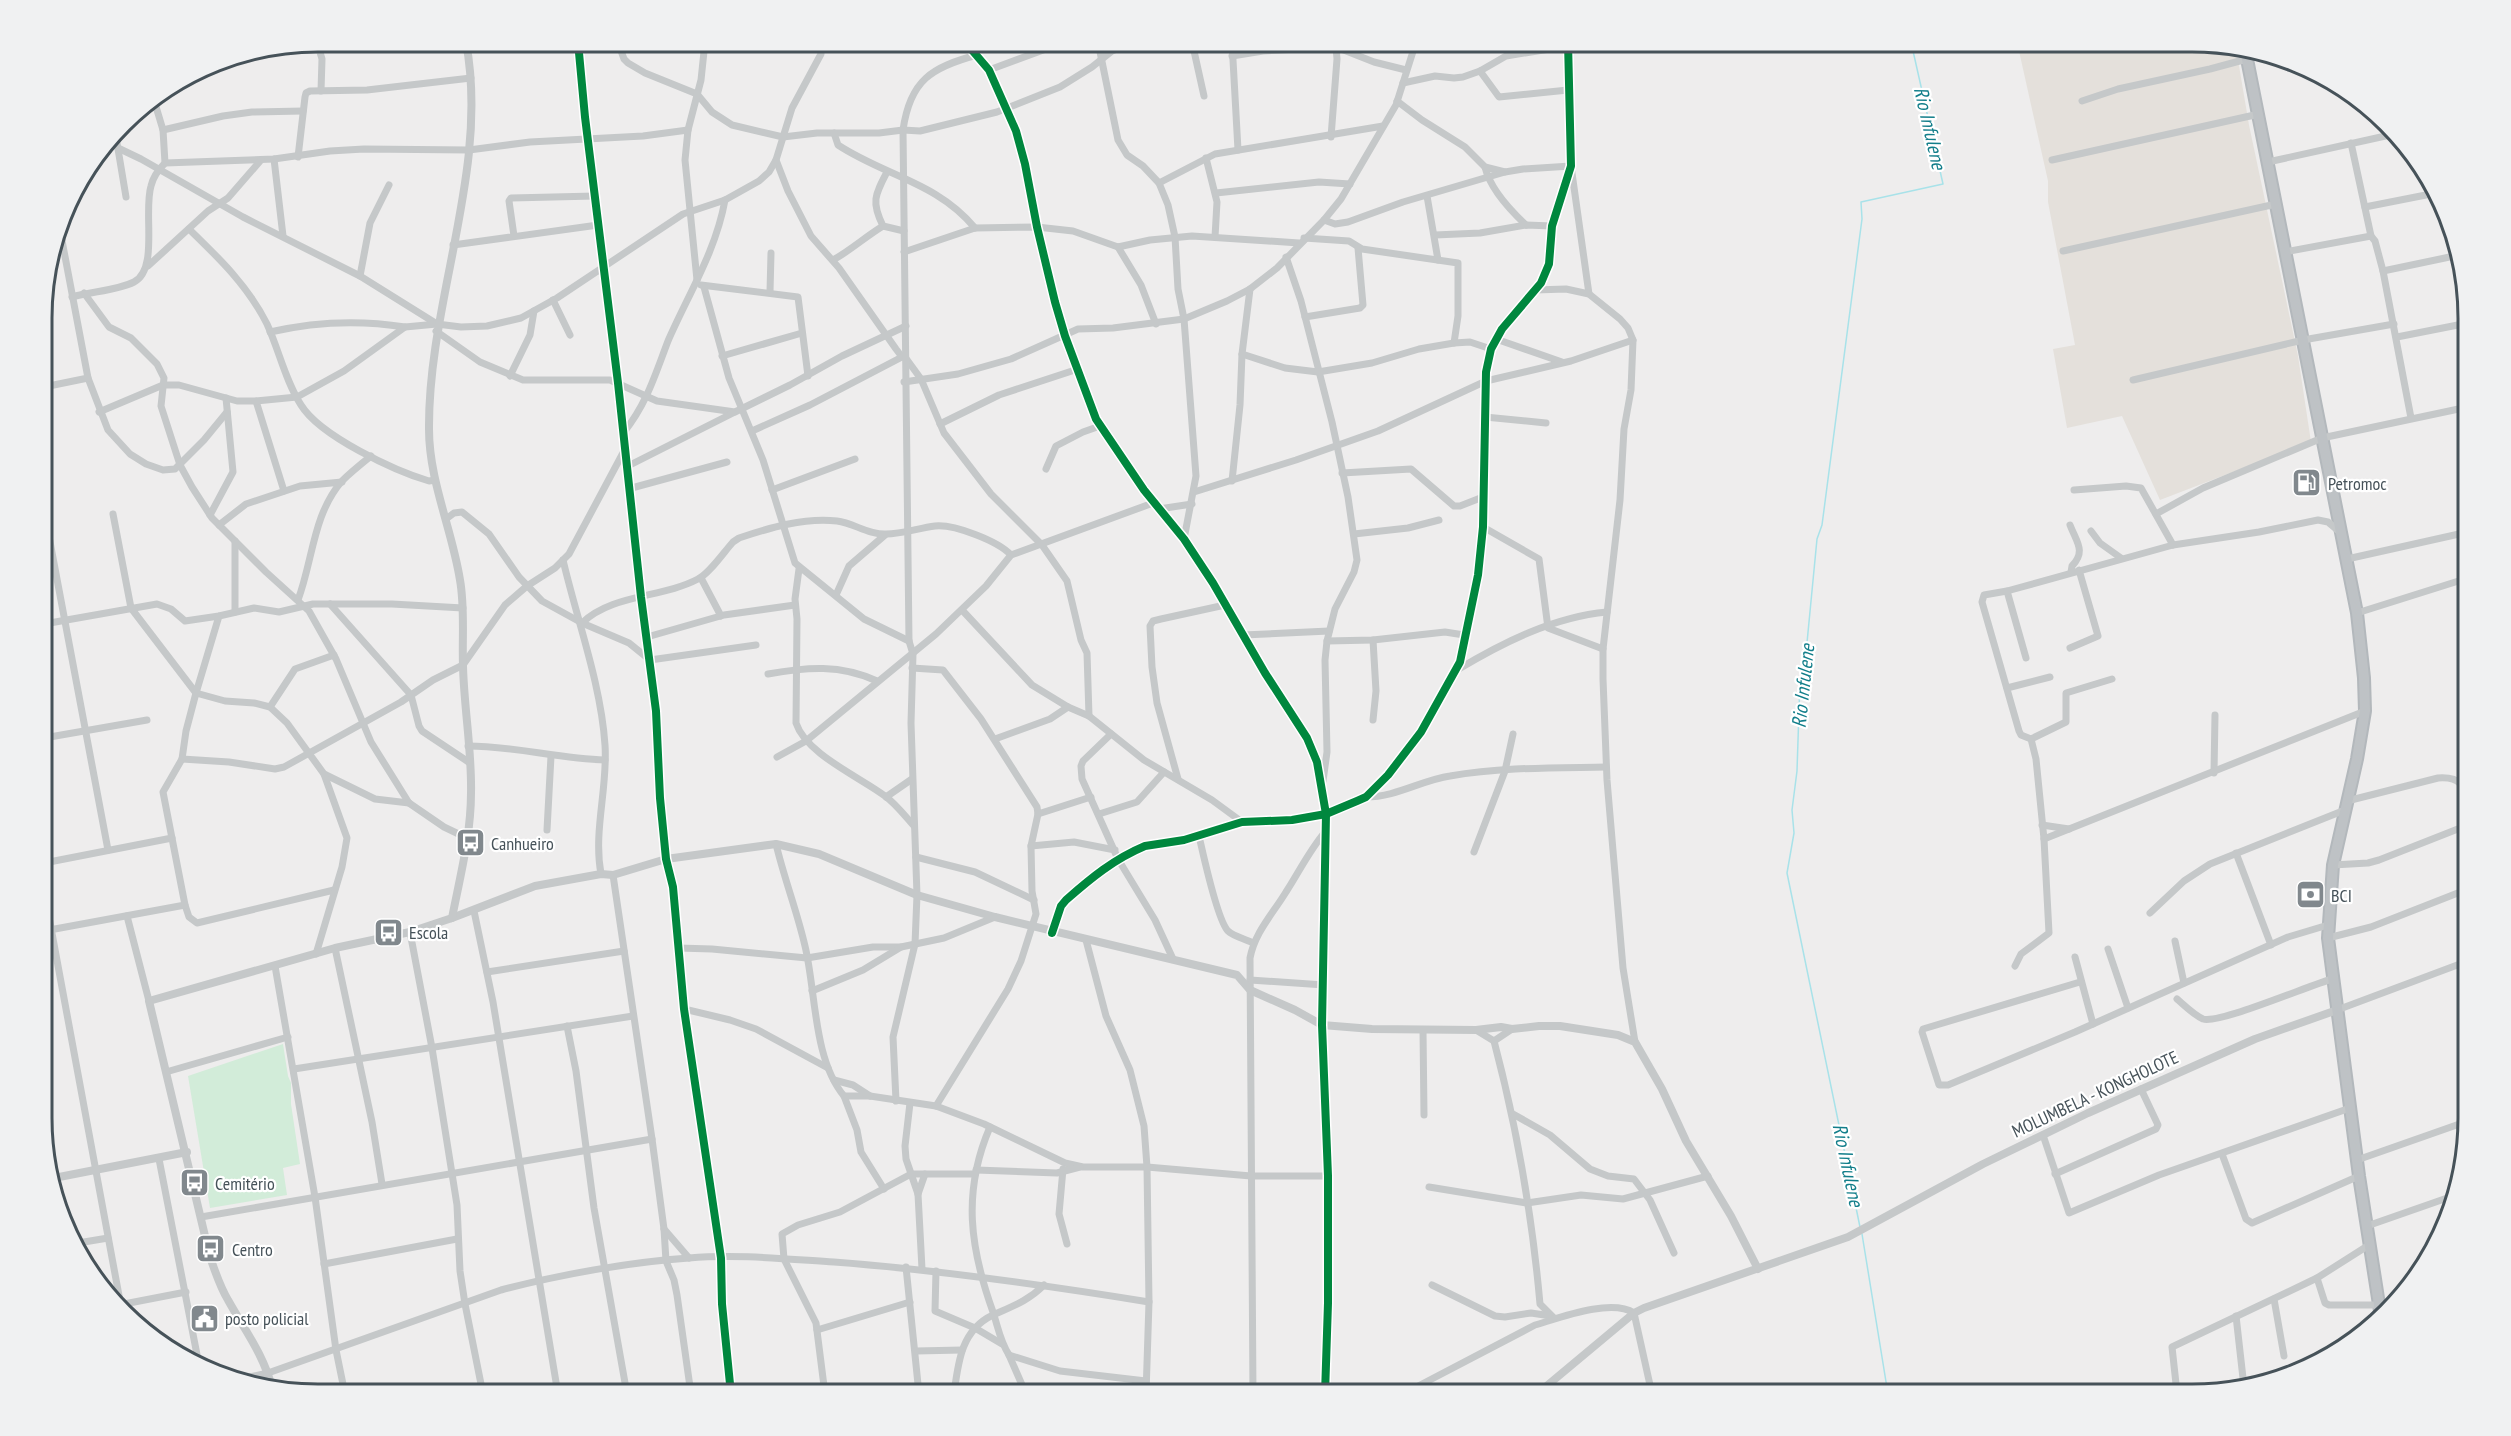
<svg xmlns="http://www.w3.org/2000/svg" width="2511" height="1436" font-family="'PT Sans Narrow',sans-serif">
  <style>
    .commercial { fill: #e4e0db }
    .green { fill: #d2ecd9 }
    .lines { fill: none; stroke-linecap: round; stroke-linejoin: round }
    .stream { stroke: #a8e2e9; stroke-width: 1.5 }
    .trunk-casing { stroke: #b3b8bc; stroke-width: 14 }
    .minor { stroke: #c5c8c9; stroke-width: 7 }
    .tertiary { stroke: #c5c8c9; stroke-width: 8 }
    .trunk { stroke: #bec2c5; stroke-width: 10 }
    .cycleway-casing { stroke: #fff; stroke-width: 11 }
    .cycleway { stroke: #00873e; stroke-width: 8 }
    .labels { text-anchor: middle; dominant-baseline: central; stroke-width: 4.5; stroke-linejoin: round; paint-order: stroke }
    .poi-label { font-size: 18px; fill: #465259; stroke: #fff; text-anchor: start }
    .street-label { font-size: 18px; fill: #465259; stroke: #fff }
    .water-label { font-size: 20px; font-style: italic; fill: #127e8a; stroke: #fff }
    .rim { fill: none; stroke: #465259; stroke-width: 3 }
  </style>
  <rect width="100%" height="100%" fill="#eeeded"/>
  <!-- commercial -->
  <path class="commercial" d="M2017,42H2193L2236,48L2249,125L2298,356L2311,442L2160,500L2122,416L2067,428L2053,349L2075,345L2048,202V181Z"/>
  <!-- green -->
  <path class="green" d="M283,1044L288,1076L291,1083V1104L300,1164L283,1168L287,1195L210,1208L188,1076Z"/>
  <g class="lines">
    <!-- stream -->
    <g class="stream">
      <path d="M1860,1227L1787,873L1794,833L1792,810L1797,771L1800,680L1806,653L1817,539L1822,525L1862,219L1861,202L1943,184L1911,42"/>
      <path d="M1862,1234L1888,1394"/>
    </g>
    <defs>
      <path id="trunk" d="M2245,49L2357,613L2364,678L2365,711L2357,759L2333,865L2328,938L2359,1176L2380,1311"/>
    </defs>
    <!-- trunk casing -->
    <use href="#trunk" class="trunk-casing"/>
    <!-- minor -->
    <g class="minor">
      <path d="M317,42L322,59L321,91"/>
      <path d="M965,42L989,70L1016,131L1025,164L1037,227L1055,302L1065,336L1096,419L1144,490L1184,539L1213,583L1265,673L1307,738L1317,762L1326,814L1322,1025L1328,1176V1303L1325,1394"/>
      <path d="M1098,42L1118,140L1127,155L1143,166L1159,183L1168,205L1175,237L1178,289L1184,319L1196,476L1184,539"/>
      <path d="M1192,42L1204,96"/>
      <path d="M1232,42L1238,150"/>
      <path d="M1333,42L1336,47L1374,62L1406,70"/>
      <path d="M578,44L619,45L624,59L628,63L645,73L697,94L712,112L732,125L783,137L817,133H879L903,130L920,131L997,112L1060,87L1092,67L1112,51L1133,42"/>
      <path d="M466,45L481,42"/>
      <path d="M1232,56L1263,51L1336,47L1337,59L1331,137"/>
      <path d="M989,70L1065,42"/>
      <path d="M1480,71L1499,97L1568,90"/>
      <path d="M1403,83L1435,76L1454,78L1463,77L1480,71L1506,56L1568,46"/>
      <path d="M1397,101L1422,120L1465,147L1485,167L1505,172L1523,169L1571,166L1589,294"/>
      <path d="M2082,101L2118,89L2210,69L2247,59"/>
      <path d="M163,130L223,116L252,112L303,111"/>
      <path d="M834,133L838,145C885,176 937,182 975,228"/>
      <path d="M116,137L126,197"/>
      <path d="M2351,143L2371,236L2375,241L2383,271L2411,418"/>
      <path d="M118,148L141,159L243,217L360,276L437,324"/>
      <path d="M298,157L305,97L306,93L310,91L367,90L471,78"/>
      <path d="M1206,158L1217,202L1215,237"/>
      <path d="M274,159L283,236"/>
      <path d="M776,160L788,191L811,236L839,268L896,349L902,357H905L921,379L944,433L991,494L1042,545L1067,581L1081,640L1087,653L1089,716"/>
      <path d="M2052,160L2259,114"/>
      <path d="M2268,162L2390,135"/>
      <path d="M165,163L274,159L330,151L364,149L469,150L530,142L643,136L688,130"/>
      <path d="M1485,167C1490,189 1510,210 1526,225"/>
      <path d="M887,172C875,195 871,202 883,226L904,231"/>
      <path d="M1159,183L1215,154L1383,126"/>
      <path d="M1216,193L1319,182L1350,184"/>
      <path d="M1427,196L1438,260"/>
      <path d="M2365,207L2436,193"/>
      <path d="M1324,220L1335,224L1348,222L1403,202L1505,172"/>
      <path d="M189,229C219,258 248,286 267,324C279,350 285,380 301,405C320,436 395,471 429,481L435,480"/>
      <path d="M60,230L88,378L108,430L130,454L146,464L163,470L175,469L204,440L227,412"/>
      <path d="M1435,235L1480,233L1526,225L1552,226"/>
      <path d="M514,236L509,201L511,198L595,196"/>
      <path d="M1304,238L1349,241L1362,249L1458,263V316L1454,343"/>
      <path d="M453,245L598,225"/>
      <path d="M1118,247L1141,285L1156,324"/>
      <path d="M2063,251L2276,204"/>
      <path d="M904,252L975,228L1037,227L1073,231L1118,247L1150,240L1192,236L1299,243"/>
      <path d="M2285,252L2371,236"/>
      <path d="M1286,257L1301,301L1332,422L1348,497L1357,560L1354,572L1335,609L1327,641L1325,660L1327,752L1323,781"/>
      <path d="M833,260C851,250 865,237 883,226"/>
      <path d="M148,266L208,211L228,198L261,160"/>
      <path d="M2383,271L2459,255"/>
      <path d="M360,276L370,223L389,185"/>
      <path d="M697,280L685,160L688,130L701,80L705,42"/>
      <path d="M701,285L798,297L808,376"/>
      <path d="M704,287L729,378L763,460L795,563L864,619L909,641"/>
      <path d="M1535,290L1566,289L1589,294L1620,319L1628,328L1633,340L1631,390L1624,429L1620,500L1603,649V679L1607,780L1623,968L1635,1042"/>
      <path d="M770,292L771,253"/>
      <path d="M84,293L109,327L131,338L157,364L164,378L161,406L180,465L192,487L212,518L266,572L309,611L336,659L371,742L409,803L444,827L467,838"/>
      <path d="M72,297C92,291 116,291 134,282C159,269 143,212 151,186C153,177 159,169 165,163L163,130L154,100"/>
      <path d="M553,300L570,335"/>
      <path d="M1305,317L1360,308L1363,305L1358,248"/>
      <path d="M436,331L480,362L523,380H610L657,401L735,412L790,385L842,356L906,326"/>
      <path d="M270,332C313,322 361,320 405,327"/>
      <path d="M2397,337L2468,323"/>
      <path d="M1496,339L1562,362"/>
      <path d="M1242,354L1285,368L1318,372L1372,363L1419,349L1454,343L1470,342L1491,349"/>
      <path d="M722,356L802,333"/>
      <path d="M510,376L530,335L534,311"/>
      <path d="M2133,380L2303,340L2394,324"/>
      <path d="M904,382L958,374L1011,359L1078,329L1113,328L1184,319L1227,301L1250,289L1277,268L1324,220L1341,199L1396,105L1416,42"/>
      <path d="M44,387L88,378"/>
      <path d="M256,401L284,491"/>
      <path d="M99,412L163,385H179L237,401H256L297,397L344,371L405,327L437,324L461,327L487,326L521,318L557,298L683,214L725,200L759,181L769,172L776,160L792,108L821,54L822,42"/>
      <path d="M1485,417L1546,423"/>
      <path d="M940,424L999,395L1078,369"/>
      <path d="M752,431L810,405L902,357"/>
      <path d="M624,432C647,403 655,375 668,341C688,295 716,251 725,200"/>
      <path d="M626,467L733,413"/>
      <path d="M1046,469L1056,446L1083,432L1100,426"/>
      <path d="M1342,473L1411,469L1454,506H1460L1483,497"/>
      <path d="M1232,481L1240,405L1242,354L1250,289"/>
      <path d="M628,489L727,462"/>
      <path d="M772,490L855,459"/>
      <path d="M2074,490L2126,486L2141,488L2173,545"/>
      <path d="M1194,492L1296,460L1378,431L1486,381L1571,361L1633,340"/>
      <path d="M1159,509L1192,504"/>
      <path d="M44,510L108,850"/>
      <path d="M113,514L131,608L196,693L225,701L254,703L270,707L287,723L324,774L375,799L409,803"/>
      <path d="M2156,514L2203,488L2322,438L2468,407"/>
      <path d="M210,515L233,472L226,398"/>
      <path d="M446,519L454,513L462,512L489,534L519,577L542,601L582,623L629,643L650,660L756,645"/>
      <path d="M219,525L246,504L300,486L342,482"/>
      <path d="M2070,525C2077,543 2086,551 2072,566L2071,572"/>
      <path d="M1483,527L1539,559L1548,628L1603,649"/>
      <path d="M2091,531L2100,543L2121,558"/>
      <path d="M1354,534L1408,528L1439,520"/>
      <path d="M235,541V612"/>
      <path d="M2347,559L2468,532"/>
      <path d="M563,560C577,620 601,684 605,745C608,788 593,831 601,874"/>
      <path d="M799,569L795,599L797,619L796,723C806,754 860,777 885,796C896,804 905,816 914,826"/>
      <path d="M701,578L721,616"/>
      <path d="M2007,591L2026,658"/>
      <path d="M836,595L849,566L885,535"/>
      <path d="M298,600C313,560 313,514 342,481C351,472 361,464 371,456"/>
      <path d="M330,604L411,695L419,726L422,731L470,763"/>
      <path d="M962,610L1032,685L1068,707L1089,716L1144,760L1212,800L1242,822"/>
      <path d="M2357,613L2468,578"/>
      <path d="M582,623C612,594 662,598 698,579C709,574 724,552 733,542L739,538C769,528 805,517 837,521C854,523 868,535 886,534C902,534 919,528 935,526C954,524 998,541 1011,555"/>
      <path d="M44,624L157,604L171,609L185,621L219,616L254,608L279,612L313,604H392L463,608"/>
      <path d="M1243,635L1329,631"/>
      <path d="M647,637L724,615L795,605"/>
      <path d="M1373,640L1376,691L1373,720"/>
      <path d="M1327,641L1373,640L1445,632L1464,635"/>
      <path d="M2070,648L2098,636L2079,570"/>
      <path d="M912,668L943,670L981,719L1037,807L1038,814L1031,846L1032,891L1036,914L1021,961L1008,989L936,1106"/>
      <path d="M1457,670C1502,643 1553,617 1607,612"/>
      <path d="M768,674C807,667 840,664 877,681"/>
      <path d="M2007,688L2050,677"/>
      <path d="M270,707L295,669L334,655"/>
      <path d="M1111,734L1083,761L1081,766L1082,779L1118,859L1155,920L1173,959"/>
      <path d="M44,738L147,720"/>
      <path d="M995,739L1050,719L1068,707"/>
      <path d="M2031,739L2066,722V693L2112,679"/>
      <path d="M468,746C515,746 559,759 605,760"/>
      <path d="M777,757L806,741L936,634L986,586L1011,555L1153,503"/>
      <path d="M182,759L229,762L275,769L284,767L401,702L433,680L463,665L505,605L527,586L555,568L569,554L624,451"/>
      <path d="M2214,773L2215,715"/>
      <path d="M1178,779L1157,703L1152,667L1150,626L1153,621L1161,619L1225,605"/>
      <path d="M886,797L912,779"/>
      <path d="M1366,797C1396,797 1422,780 1450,776C1502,767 1554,768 1606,767"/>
      <path d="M2347,801L2438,778C2468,776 2463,792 2468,818"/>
      <path d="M1038,814L1091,797"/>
      <path d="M1099,814L1137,802L1164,772"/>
      <path d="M2042,825L2069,829"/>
      <path d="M547,830L551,756"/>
      <path d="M1199,836C1203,853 1217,920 1228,931C1233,936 1245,939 1253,943"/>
      <path d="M2044,839L2365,711"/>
      <path d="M776,844C784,878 797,911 805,946C816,991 813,1059 844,1096H870L936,1106L984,1124L1065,1163L1083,1167H1147L1251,1176H1328"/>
      <path d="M1031,846L1074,842L1115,850"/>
      <path d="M1474,852L1505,771L1513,734"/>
      <path d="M2236,853L2271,945"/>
      <path d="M916,857L975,872L1034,900"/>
      <path d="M666,859L673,887L684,1009L721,1258L722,1304L731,1394"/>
      <path d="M44,863L172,838"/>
      <path d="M2333,865L2368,863L2379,860L2468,825"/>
      <path d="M613,875L652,1139L664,1229L666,1261L674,1280L677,1295L691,1394"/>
      <path d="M44,890L120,1301"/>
      <path d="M185,905L189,917L197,923L334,890"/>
      <path d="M474,911L493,1002L558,1394"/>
      <path d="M2150,913L2184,881L2210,864L2345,810"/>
      <path d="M127,916L149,1001"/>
      <path d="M44,931L185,905L163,792L182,759L186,731L196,693L219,616"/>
      <path d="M410,932L432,1048L457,1205L460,1271L465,1304L483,1394"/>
      <path d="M1052,933L1061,906L1066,900C1091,878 1114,859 1145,846L1184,840L1242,822L1292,820L1326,814L1357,801L1366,797L1388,775L1421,732L1460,662L1478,575L1483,527L1486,372L1491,349L1502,329L1541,283L1549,264L1552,226L1571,166L1568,42"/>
      <path d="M2328,938L2371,927L2468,889"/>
      <path d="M1086,940L1106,1016L1130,1070L1144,1126L1147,1167L1149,1302L1146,1394"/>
      <path d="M2175,941L2184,983"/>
      <path d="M335,948L372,1122L382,1184"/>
      <path d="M678,948L712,949L807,958L873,947H901"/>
      <path d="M2108,949L2128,1008"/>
      <path d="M316,954L342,867L347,838L324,774"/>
      <path d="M2075,957L2093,1024"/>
      <path d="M275,966L315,1197L336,1350L345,1394"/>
      <path d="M2015,966L2021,954L2049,933L2044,839L2036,759L2031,739L2021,735L2019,731L1982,602L1984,595L2007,591L2173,545L2259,532L2318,520L2328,522L2341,533"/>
      <path d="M487,972L624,951"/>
      <path d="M1250,980L1324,985"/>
      <path d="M2080,982L1923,1029L1922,1032L1939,1085H1948L2075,1032L2288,937L2328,925"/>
      <path d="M812,991L863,970L901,947L944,938L995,917"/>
      <path d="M2177,999C2184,1005 2194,1015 2203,1019C2220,1024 2310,985 2332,979"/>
      <path d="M684,1009L730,1020L756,1029L828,1068"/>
      <path d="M2337,1010L2468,961"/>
      <path d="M567,1026L576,1071L594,1208L627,1394"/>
      <path d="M1423,1030L1424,1115"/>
      <path d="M1476,1030L1494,1041C1517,1128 1532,1214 1540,1304L1554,1318"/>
      <path d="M1494,1041L1512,1029"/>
      <path d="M294,1069L633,1016"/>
      <path d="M166,1072L288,1037"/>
      <path d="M834,1080L853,1085L870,1096"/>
      <path d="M844,1096L857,1130L861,1152L884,1189"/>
      <path d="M896,1101L893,1037L915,944L917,895L911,723L913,654L909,641L903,130C910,80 932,67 977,55"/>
      <path d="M910,1103L905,1146L906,1159L918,1194L922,1269"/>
      <path d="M1513,1114L1550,1135L1590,1169L1608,1176L1634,1179L1650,1200L1674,1253"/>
      <path d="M990,1127C962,1192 970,1248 993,1312C998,1327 1000,1341 1009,1355L1060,1371L1146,1381"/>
      <path d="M2043,1135L2069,1213L2159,1175L2350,1108"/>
      <path d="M2222,1154L2246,1219L2252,1223L2359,1176"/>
      <path d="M159,1159L199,1365"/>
      <path d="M2357,1160L2468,1121"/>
      <path d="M1063,1169L1059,1214L1067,1244"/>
      <path d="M976,1170L1057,1173L1080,1167"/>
      <path d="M2055,1174L2156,1129L2158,1125L2141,1089"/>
      <path d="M1429,1187L1527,1203L1581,1195L1623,1199L1708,1176"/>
      <path d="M918,1194L925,1174"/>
      <path d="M201,1217L652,1139"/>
      <path d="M2367,1226L2450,1197"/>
      <path d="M664,1229L689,1258"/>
      <path d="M78,1243L108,1238"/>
      <path d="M324,1264L457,1239"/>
      <path d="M906,1267L919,1394"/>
      <path d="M936,1271L935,1311L975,1328L1002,1344"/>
      <path d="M2317,1278L2325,1303L2329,1305H2378"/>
      <path d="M1432,1285L1495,1316L1505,1317L1531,1313L1551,1316"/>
      <path d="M2274,1299L2284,1356"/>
      <path d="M124,1304L186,1292"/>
      <path d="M2236,1316L2244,1387"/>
      <path d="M817,1330L910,1302"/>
      <path d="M916,1351L962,1350"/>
      <path d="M1009,1355L1026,1394"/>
      <path d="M236,1380L268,1373L501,1290C558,1275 629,1262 689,1258C737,1254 786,1259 834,1262C940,1270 1044,1285 1149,1302"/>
      <path d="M2177,1393L2172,1347L2317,1278L2369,1245"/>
      <path d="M825,1394L816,1323L784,1259L782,1234L798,1225L840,1212L911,1174H975"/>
      <path d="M954,1394C958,1363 961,1330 993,1315C1013,1306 1028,1301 1044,1285"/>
      <path d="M1253,1394L1250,958C1255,932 1272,915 1286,892C1299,872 1309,851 1325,832"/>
      <path d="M1403,1394L1535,1325C1559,1318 1611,1298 1634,1313L1652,1394"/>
    </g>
    <!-- tertiary -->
    <g class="tertiary">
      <path d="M578,42L585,117L618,383L641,597L656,711L660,798L666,859"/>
      <path d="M452,918L535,886L601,874L613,875L666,859L776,844L819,854L917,895L995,917L1237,975L1250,990L1295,1010L1322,1025L1372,1029L1476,1030L1501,1027L1512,1029L1539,1026H1560L1618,1035L1635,1042L1662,1089L1686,1141L1731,1216L1758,1269"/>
      <path d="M54,1178L187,1152"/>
      <path d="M272,1388C264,1355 244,1329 228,1300C220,1287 215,1271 210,1257L149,1001L335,948L410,932L452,918C460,877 471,835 471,793C472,751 464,708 463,666C462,637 465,608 460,580C452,529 429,481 429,429C428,300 490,170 466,42"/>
      <path d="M1537,1394L1634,1313L1644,1308L1848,1237L1983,1164L2088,1113L2255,1039L2337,1010"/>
    </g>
    <!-- trunk -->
    <use href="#trunk" class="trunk"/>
    <defs>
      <g id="cycleway">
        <path d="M578,42L585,117L618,383L641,597L656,711L660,798L666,859L673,887L684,1009L721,1258L722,1304L731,1394"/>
        <path d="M965,42L989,70L1016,131L1025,164L1037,227L1055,302L1065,336L1096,419L1144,490L1184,539L1213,583L1265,673L1307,738L1317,762L1326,814L1322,1025L1328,1176V1303L1325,1394"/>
        <path d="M1052,933L1061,906L1066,900C1091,878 1114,859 1145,846L1184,840L1242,822L1292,820L1326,814L1357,801L1366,797L1388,775L1421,732L1460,662L1478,575L1483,527L1486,372L1491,349L1502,329L1541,283L1549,264L1552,226L1571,166L1568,42"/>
      </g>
    </defs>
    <!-- cycleway casing -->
    <use href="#cycleway" class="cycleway-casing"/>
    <!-- cycleway -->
    <use href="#cycleway" class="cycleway"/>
  </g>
  <!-- icons -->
  <defs>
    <symbol id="fuel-square" viewBox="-11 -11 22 22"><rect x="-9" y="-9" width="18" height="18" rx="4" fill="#81888d" stroke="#fff"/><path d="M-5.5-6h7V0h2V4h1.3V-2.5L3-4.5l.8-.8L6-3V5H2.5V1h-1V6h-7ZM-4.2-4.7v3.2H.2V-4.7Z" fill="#fff"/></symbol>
    <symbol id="bus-square" viewBox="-11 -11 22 22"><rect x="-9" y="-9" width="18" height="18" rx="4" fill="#81888d" stroke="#fff"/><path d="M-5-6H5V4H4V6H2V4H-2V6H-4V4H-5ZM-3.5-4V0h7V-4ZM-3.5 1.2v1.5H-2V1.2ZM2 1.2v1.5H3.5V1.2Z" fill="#fff"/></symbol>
    <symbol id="bank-square" viewBox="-11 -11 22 22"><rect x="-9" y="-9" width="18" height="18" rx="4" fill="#81888d" stroke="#fff"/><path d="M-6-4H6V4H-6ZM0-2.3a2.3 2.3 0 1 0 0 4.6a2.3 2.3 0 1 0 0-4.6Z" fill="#fff"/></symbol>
    <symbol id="civic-square" viewBox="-11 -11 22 22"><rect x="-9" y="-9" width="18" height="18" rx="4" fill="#81888d" stroke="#fff"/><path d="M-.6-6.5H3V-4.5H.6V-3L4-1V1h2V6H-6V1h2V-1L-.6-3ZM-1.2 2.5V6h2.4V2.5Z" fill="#fff"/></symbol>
  </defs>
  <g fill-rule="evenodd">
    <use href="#fuel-square" x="2290" y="466" width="33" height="33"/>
    <use href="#bus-square" x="454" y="826" width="33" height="33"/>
    <use href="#bank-square" x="2294" y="878" width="33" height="33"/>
    <use href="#bus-square" x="372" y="916" width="33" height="33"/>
    <use href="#bus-square" x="178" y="1166" width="33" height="33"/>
    <use href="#bus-square" x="194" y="1232" width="33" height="33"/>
    <use href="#civic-square" x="188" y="1302" width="33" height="33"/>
  </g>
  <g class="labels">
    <!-- poi labels -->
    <g class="poi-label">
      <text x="2328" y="483">Petromoc</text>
      <text x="491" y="843">Canhueiro</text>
      <text x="2331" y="895">BCI</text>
      <text x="409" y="932">Escola</text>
      <text x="215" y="1183">Cemitério</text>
      <text x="232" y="1249">Centro</text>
      <text x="225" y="1318">posto policial</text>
    </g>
    <!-- street labels -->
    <g class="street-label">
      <text transform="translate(2095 1094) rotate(-25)">MOLUMBELA - KONGHOLOTE</text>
    </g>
    <!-- water labels -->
    <g class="water-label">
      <text transform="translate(1930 128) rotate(77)">Rio Infulene</text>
      <text transform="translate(1803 686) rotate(-84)">Rio Infulene</text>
      <text transform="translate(1848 1165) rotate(78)">Rio Infulene</text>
    </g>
  </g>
  <!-- crop -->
  <path d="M0 0H2511V1436H0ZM318 52H2192A266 266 0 0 1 2458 318V1118A266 266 0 0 1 2192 1384H318A266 266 0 0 1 52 1118V318A266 266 0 0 1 318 52Z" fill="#f0f1f2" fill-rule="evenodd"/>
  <path class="rim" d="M318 52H2192A266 266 0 0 1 2458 318V1118A266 266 0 0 1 2192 1384H318A266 266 0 0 1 52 1118V318A266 266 0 0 1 318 52Z"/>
</svg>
